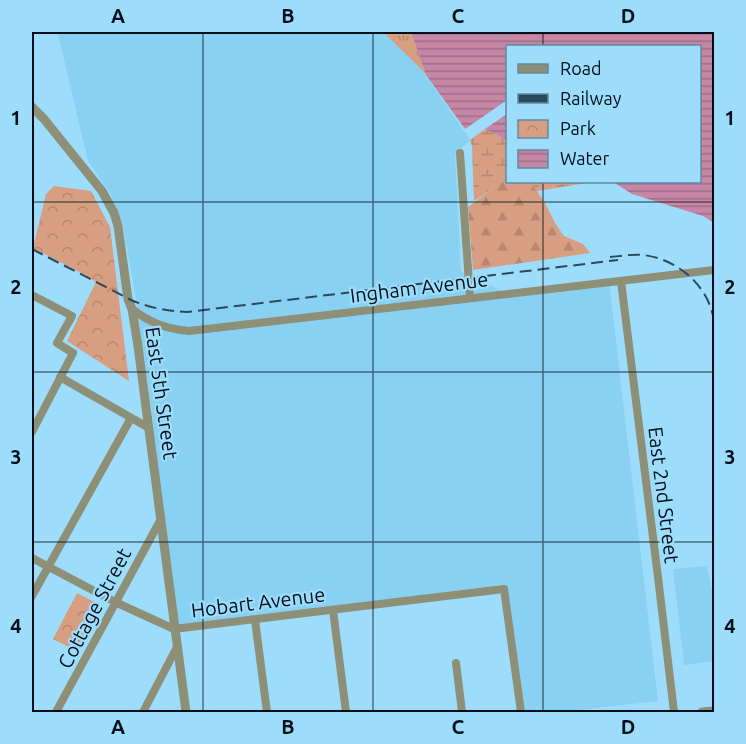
<svg xmlns="http://www.w3.org/2000/svg" width="746" height="744" font-family="Ubuntu,sans-serif">
  <style>
    .built { fill: #89d1f3 }
    .grass { fill: url(#grass-tufts) }
    .forest { fill: url(#forest-firs) }
    .wetland { fill: url(#wetland-marsh) }
    .park { fill: url(#park-crowns) }
    .water { fill: url(#water-rules) }
    .lines { fill: none; stroke-linecap: round; stroke-linejoin: round }
    .minor { stroke: #8e8f77; stroke-width: 8 }
    .tertiary { stroke: #8e8f77; stroke-width: 9 }
    .rail { stroke: #2c4959; stroke-width: 2; stroke-dasharray: 12 6; stroke-linecap: butt }
    .grid { fill: none; stroke: #000f19; stroke-width: 1.5; stroke-opacity: 0.55 }
    .labels { text-anchor: middle; dominant-baseline: central; stroke-width: 4.5; stroke-linejoin: round; paint-order: stroke }
    .street-label { font-size: 20px; fill: #000f19; stroke: #9dddfb }
    .neatline { fill: none; stroke: #000f19; stroke-width: 2 }
    .grid-label { font-size: 20px; text-anchor: middle; font-weight: bold; fill: #000f19 }
  </style>
  <defs>
    <pattern id="grass-tufts" width="24" height="20" patternUnits="userSpaceOnUse" patternTransform="scale(1.5)"><rect width="24" height="20" fill="#d79e81"/><path d="M3 7l-1-3M5 7V3M7 7l1-3M15 17l-1-3M17 17v-4M19 17l1-3" fill="none" stroke="#b7876f"/></pattern>
    <pattern id="forest-firs" width="22" height="20" patternUnits="userSpaceOnUse" patternTransform="scale(1.5)"><rect width="22" height="20" fill="#d79e81"/><path d="M5 1l3.5 6h-7zM16 11l3.5 6h-7z" fill="#b7876f"/></pattern>
    <pattern id="wetland-marsh" width="20" height="14" patternUnits="userSpaceOnUse" patternTransform="scale(1.5)"><rect width="20" height="14" fill="#d79e81"/><path d="M1 5h8M5 5V1M11 12h8M15 12V8" fill="none" stroke="#b7876f"/></pattern>
    <pattern id="park-crowns" width="20" height="18" patternUnits="userSpaceOnUse" patternTransform="scale(1.5)"><rect width="20" height="18" fill="#d79e81"/><path d="M2 6a3 3 0 1 1 6 0M12 15a3 3 0 1 1 6 0" fill="none" stroke="#b7876f"/></pattern>
    <pattern id="water-rules" width="6" height="5" patternUnits="userSpaceOnUse" patternTransform="scale(1.5)"><rect width="6" height="5" fill="#c587a5"/><path d="M0 2.5h6" fill="none" stroke="#9e6d86"/></pattern>
  </defs>
  <rect width="100%" height="100%" fill="#9dddfb"/>
  <!-- built -->
  <g class="built">
    <path d="M63,32H383L422,70L470,140L455,155L461,271L504,292L609,281L658,701L561,712H521L505,588L174,628L152,412L137,305L123,225L110,193L88,161L58,34Z"/>
    <path d="M707,566L713,595H714V661L684,665L673,569Z"/>
  </g>
  <!-- grass -->
  <path class="grass" d="M383,32H411L426,75L422,70Z"/>
  <!-- forest -->
  <path class="forest" d="M504,166L507,167L508,182H531L545,203L555,223L564,236L583,244L590,253L473,270L468,207L492,189L494,174Z"/>
  <!-- wetland -->
  <g class="wetland">
    <path d="M485,129L507,140V167L504,166L494,174L492,189L474,201L472,146L470,140Z"/>
    <path d="M531,182H588L587,183L537,191Z"/>
  </g>
  <!-- park -->
  <g class="park">
    <path d="M54,186L91,191L110,227L129,381L67,341L96,282L85,275L33,248L46,194Z"/>
    <path d="M77,593L102,606L78,652L53,639Z"/>
  </g>
  <!-- water -->
  <g class="water">
    <path d="M411,32H714V223L703,216L632,194L613,182H700V46H508L507,100L465,129L426,75Z"/>
    <path d="M507,114V140L485,129Z"/>
  </g>
  <g class="lines">
    <!-- minor -->
    <g class="minor">
      <path d="M460,153L470,298"/>
      <path d="M621,281L658,577L674,712"/>
      <path d="M32,295L72,316L57,343L73,353L32,432"/>
      <path d="M132,309C150,323 167,329 189,331L714,270"/>
      <path d="M60,377L149,428"/>
      <path d="M32,558L115,602L174,629L504,589L521,712"/>
      <path d="M32,596L131,418"/>
      <path d="M333,610L346,712"/>
      <path d="M255,620L267,712"/>
      <path d="M456,663L462,712"/>
      <path d="M56,712L161,519"/>
      <path d="M143,712L177,647"/>
    </g>
    <!-- tertiary -->
    <g class="tertiary">
      <path d="M32,107L44,119L102,191L114,213L118,226L128,299L132,309L138,346L186,712"/>
      <path d="M702,712L714,711"/>
    </g>
    <!-- rail -->
    <g class="rail">
      <path d="M32,249L131,300C150,308 167,311 187,312L618,260"/>
      <path d="M610,257C621,256 632,254 643,255C678,259 709,286 714,321"/>
    </g>
  </g>
  <!-- grid -->
  <path class="grid" d="M203,32V712M373,32V712M543,32V46M543,182V712M32,202H714M32,372H714M32,542H714"/>
  <g class="labels">
    <!-- street labels -->
    <g class="street-label">
      <text transform="translate(419 287) rotate(-7)">Ingham Avenue</text>
      <text transform="translate(162 393) rotate(82)">East 5th Street</text>
      <text transform="translate(664 495) rotate(83)">East 2nd Street</text>
      <text transform="translate(258 602) rotate(-7)">Hobart Avenue</text>
      <text transform="translate(94 608) rotate(-62)">Cottage Street</text>
    </g>
  </g>
  <!-- border -->
  <rect width="746" height="744" fill="none" stroke="#9dddfb" stroke-width="66"/>
  <!-- legend -->
  <rect x="506" y="45" width="195" height="138" fill="#9dddfb" stroke="#5e8ba1" stroke-width="1.5"/>
  <rect x="518" y="64" width="30" height="9" fill="#8e8f77" stroke="#5e8ba1" stroke-width="1.5"/>
  <text x="560" y="75" font-size="18" fill="#000f19">Road</text>
  <rect x="518" y="94" width="30" height="9" fill="#2c4959" stroke="#5e8ba1" stroke-width="1.5"/>
  <text x="560" y="105" font-size="18" fill="#000f19">Railway</text>
  <rect x="518" y="120" width="30" height="18" fill="url(#park-crowns)" stroke="#5e8ba1" stroke-width="1.5"/>
  <text x="560" y="135" font-size="18" fill="#000f19">Park</text>
  <rect x="518" y="150" width="30" height="18" fill="url(#water-rules)" stroke="#5e8ba1" stroke-width="1.5"/>
  <text x="560" y="165" font-size="18" fill="#000f19">Water</text>
  <rect x="33" y="33" width="680" height="678" class="neatline"/>
  <g class="grid-label">
    <text x="118" y="23">A</text>
    <text x="288" y="23">B</text>
    <text x="458" y="23">C</text>
    <text x="628" y="23">D</text>
    <text x="16" y="125">1</text>
    <text x="730" y="125">1</text>
    <text x="16" y="294">2</text>
    <text x="730" y="294">2</text>
    <text x="16" y="464">3</text>
    <text x="730" y="464">3</text>
    <text x="16" y="633">4</text>
    <text x="730" y="633">4</text>
    <text x="118" y="734">A</text>
    <text x="288" y="734">B</text>
    <text x="458" y="734">C</text>
    <text x="628" y="734">D</text>
  </g>
</svg>
